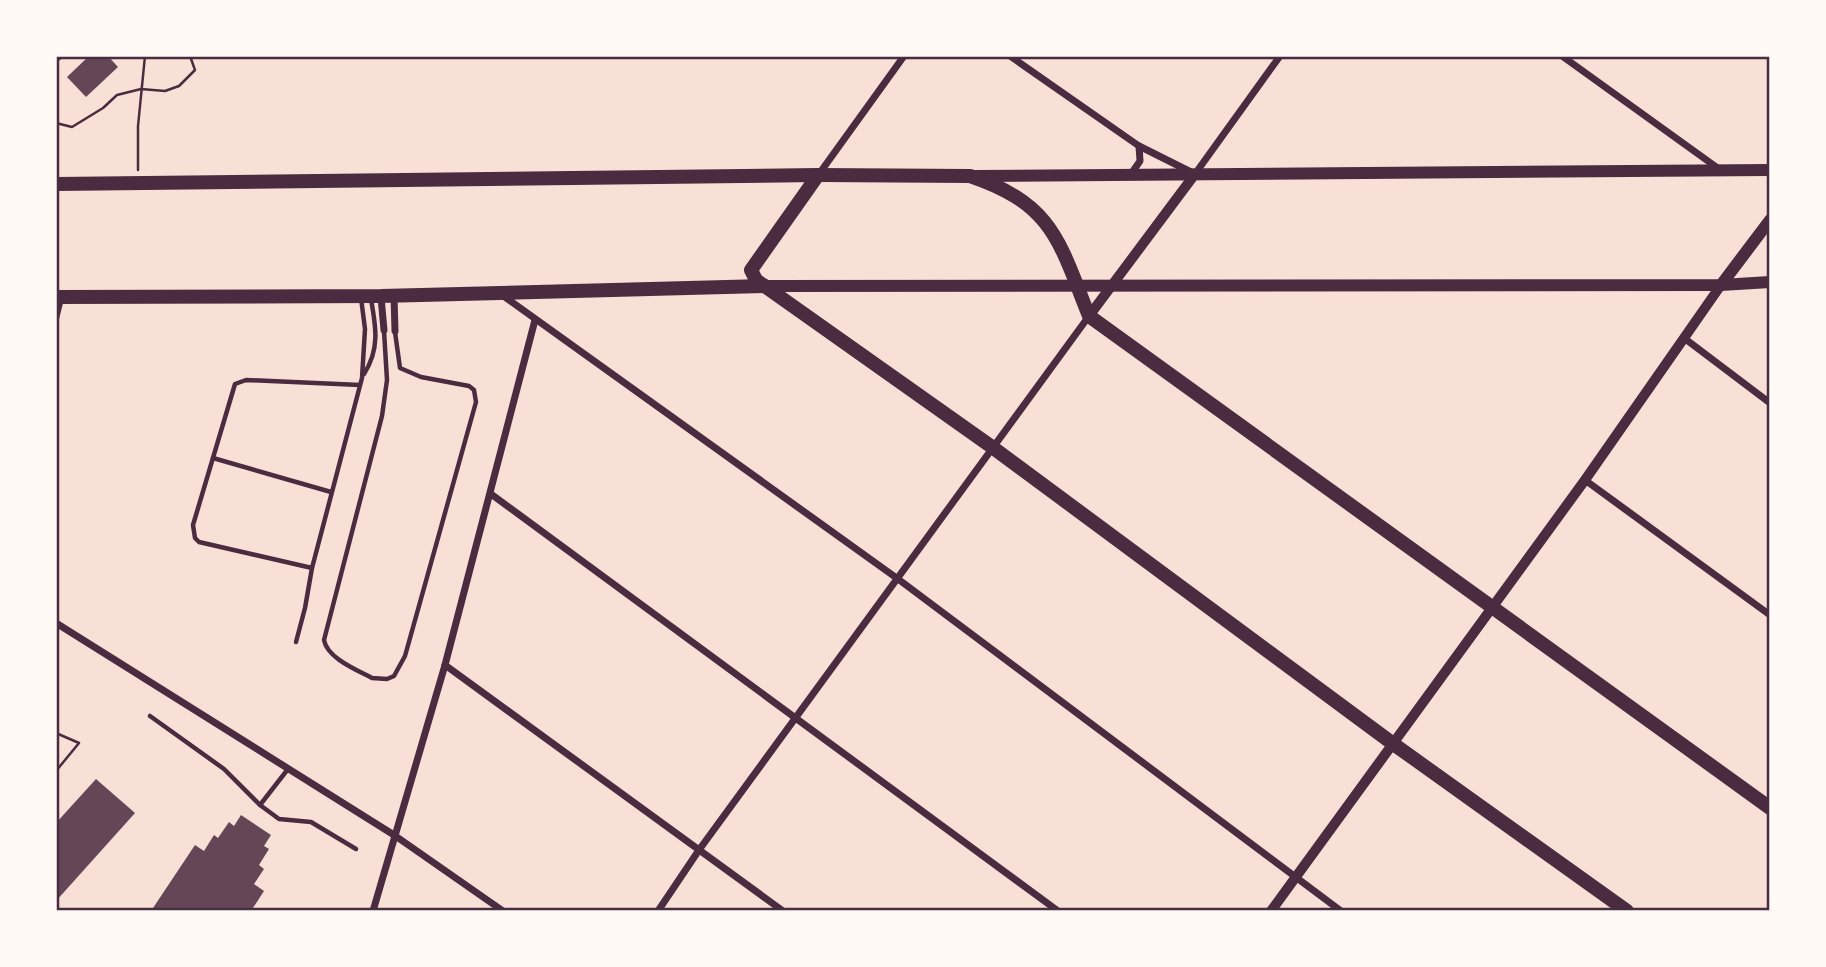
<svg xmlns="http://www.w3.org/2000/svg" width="1826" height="967" font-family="'Asap Condensed',sans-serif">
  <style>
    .building { fill: #644757 }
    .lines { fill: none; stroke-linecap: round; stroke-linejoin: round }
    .path { stroke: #4a2c40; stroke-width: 2.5 }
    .service { stroke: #4a2c40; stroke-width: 4.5 }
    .minor { stroke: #4a2c40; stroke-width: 7 }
    .tertiary { stroke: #4a2c40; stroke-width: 10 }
    .secondary { stroke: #4a2c40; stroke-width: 12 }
    .primary { stroke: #4a2c40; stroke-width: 14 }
    .neatline { fill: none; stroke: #4a2c40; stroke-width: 2.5 }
  </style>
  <rect width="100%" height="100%" fill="#f7e1d7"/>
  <!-- building -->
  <g class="building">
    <path d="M89,56H108L118,67L86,97L67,77Z"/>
    <path d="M96,779L135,813L56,901V823Z"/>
    <path d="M241,815L271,835L264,846L269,849L259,865L264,869L254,884L264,891L251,911H151L195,845L204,851L214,835L218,838L229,822L234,826Z"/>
  </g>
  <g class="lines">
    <!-- path -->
    <g class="path">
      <path d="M56,61L64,56"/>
      <path d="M56,123L72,127L103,108L117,95L141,89L165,91L179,86L195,70L190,56"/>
      <path d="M138,170V126L145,56"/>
      <path d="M56,733L79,743L56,771"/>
    </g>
    <!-- service -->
    <g class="service">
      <path d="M56,322L62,298"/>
      <path d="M384,331L387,380L382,416L324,640C327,658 357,670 372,678L387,679L394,676L405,656L476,402L474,390L469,386L421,377L400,368L395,332"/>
      <path d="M364,374C380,349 376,327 371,299"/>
      <path d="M360,385L246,380L235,384L193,525L195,538L199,542L312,568L362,378L365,329L361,298"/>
      <path d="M213,458L331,492"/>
      <path d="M296,642L305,608L312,568"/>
      <path d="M150,716L224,769L260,805L288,769"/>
      <path d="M260,805L279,819L311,822L356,849"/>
    </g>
    <!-- minor -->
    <g class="minor">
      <path d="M1010,56L1139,146L1195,174L1280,56"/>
      <path d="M1562,56L1719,169"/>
      <path d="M819,174L904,56"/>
      <path d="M1131,174L1140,161L1139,146"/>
      <path d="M502,295L898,579L1341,911"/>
      <path d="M394,296L395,331"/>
      <path d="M381,297L384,330"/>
      <path d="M1684,338L1770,403"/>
      <path d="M1585,480L1770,615"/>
      <path d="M491,494L1058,911"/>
      <path d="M56,623L394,835L503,911"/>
      <path d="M445,665L783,911"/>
      <path d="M373,911L445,665L535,320"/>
      <path d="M658,911L699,850L1089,316"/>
    </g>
    <!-- tertiary -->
    <g class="tertiary">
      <path d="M1089,316L1195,174"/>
      <path d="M1271,911L1585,480L1721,285"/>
    </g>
    <!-- secondary -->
    <g class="secondary">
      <path d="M972,176L1770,170"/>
      <path d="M1721,285L1770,220"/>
      <path d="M767,286L1721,285L1770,282"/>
    </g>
    <!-- primary -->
    <g class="primary">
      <path d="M818,175L751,270L756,280L992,447L1392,743L1627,911"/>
      <path d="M56,184L818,175L970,176C1053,204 1059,241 1089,316L1770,808"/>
      <path d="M56,297L381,296L765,286"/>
    </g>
  </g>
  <!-- border -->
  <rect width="1826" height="967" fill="none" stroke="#fffaf5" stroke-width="116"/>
  <rect x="58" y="58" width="1710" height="851" class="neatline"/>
</svg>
